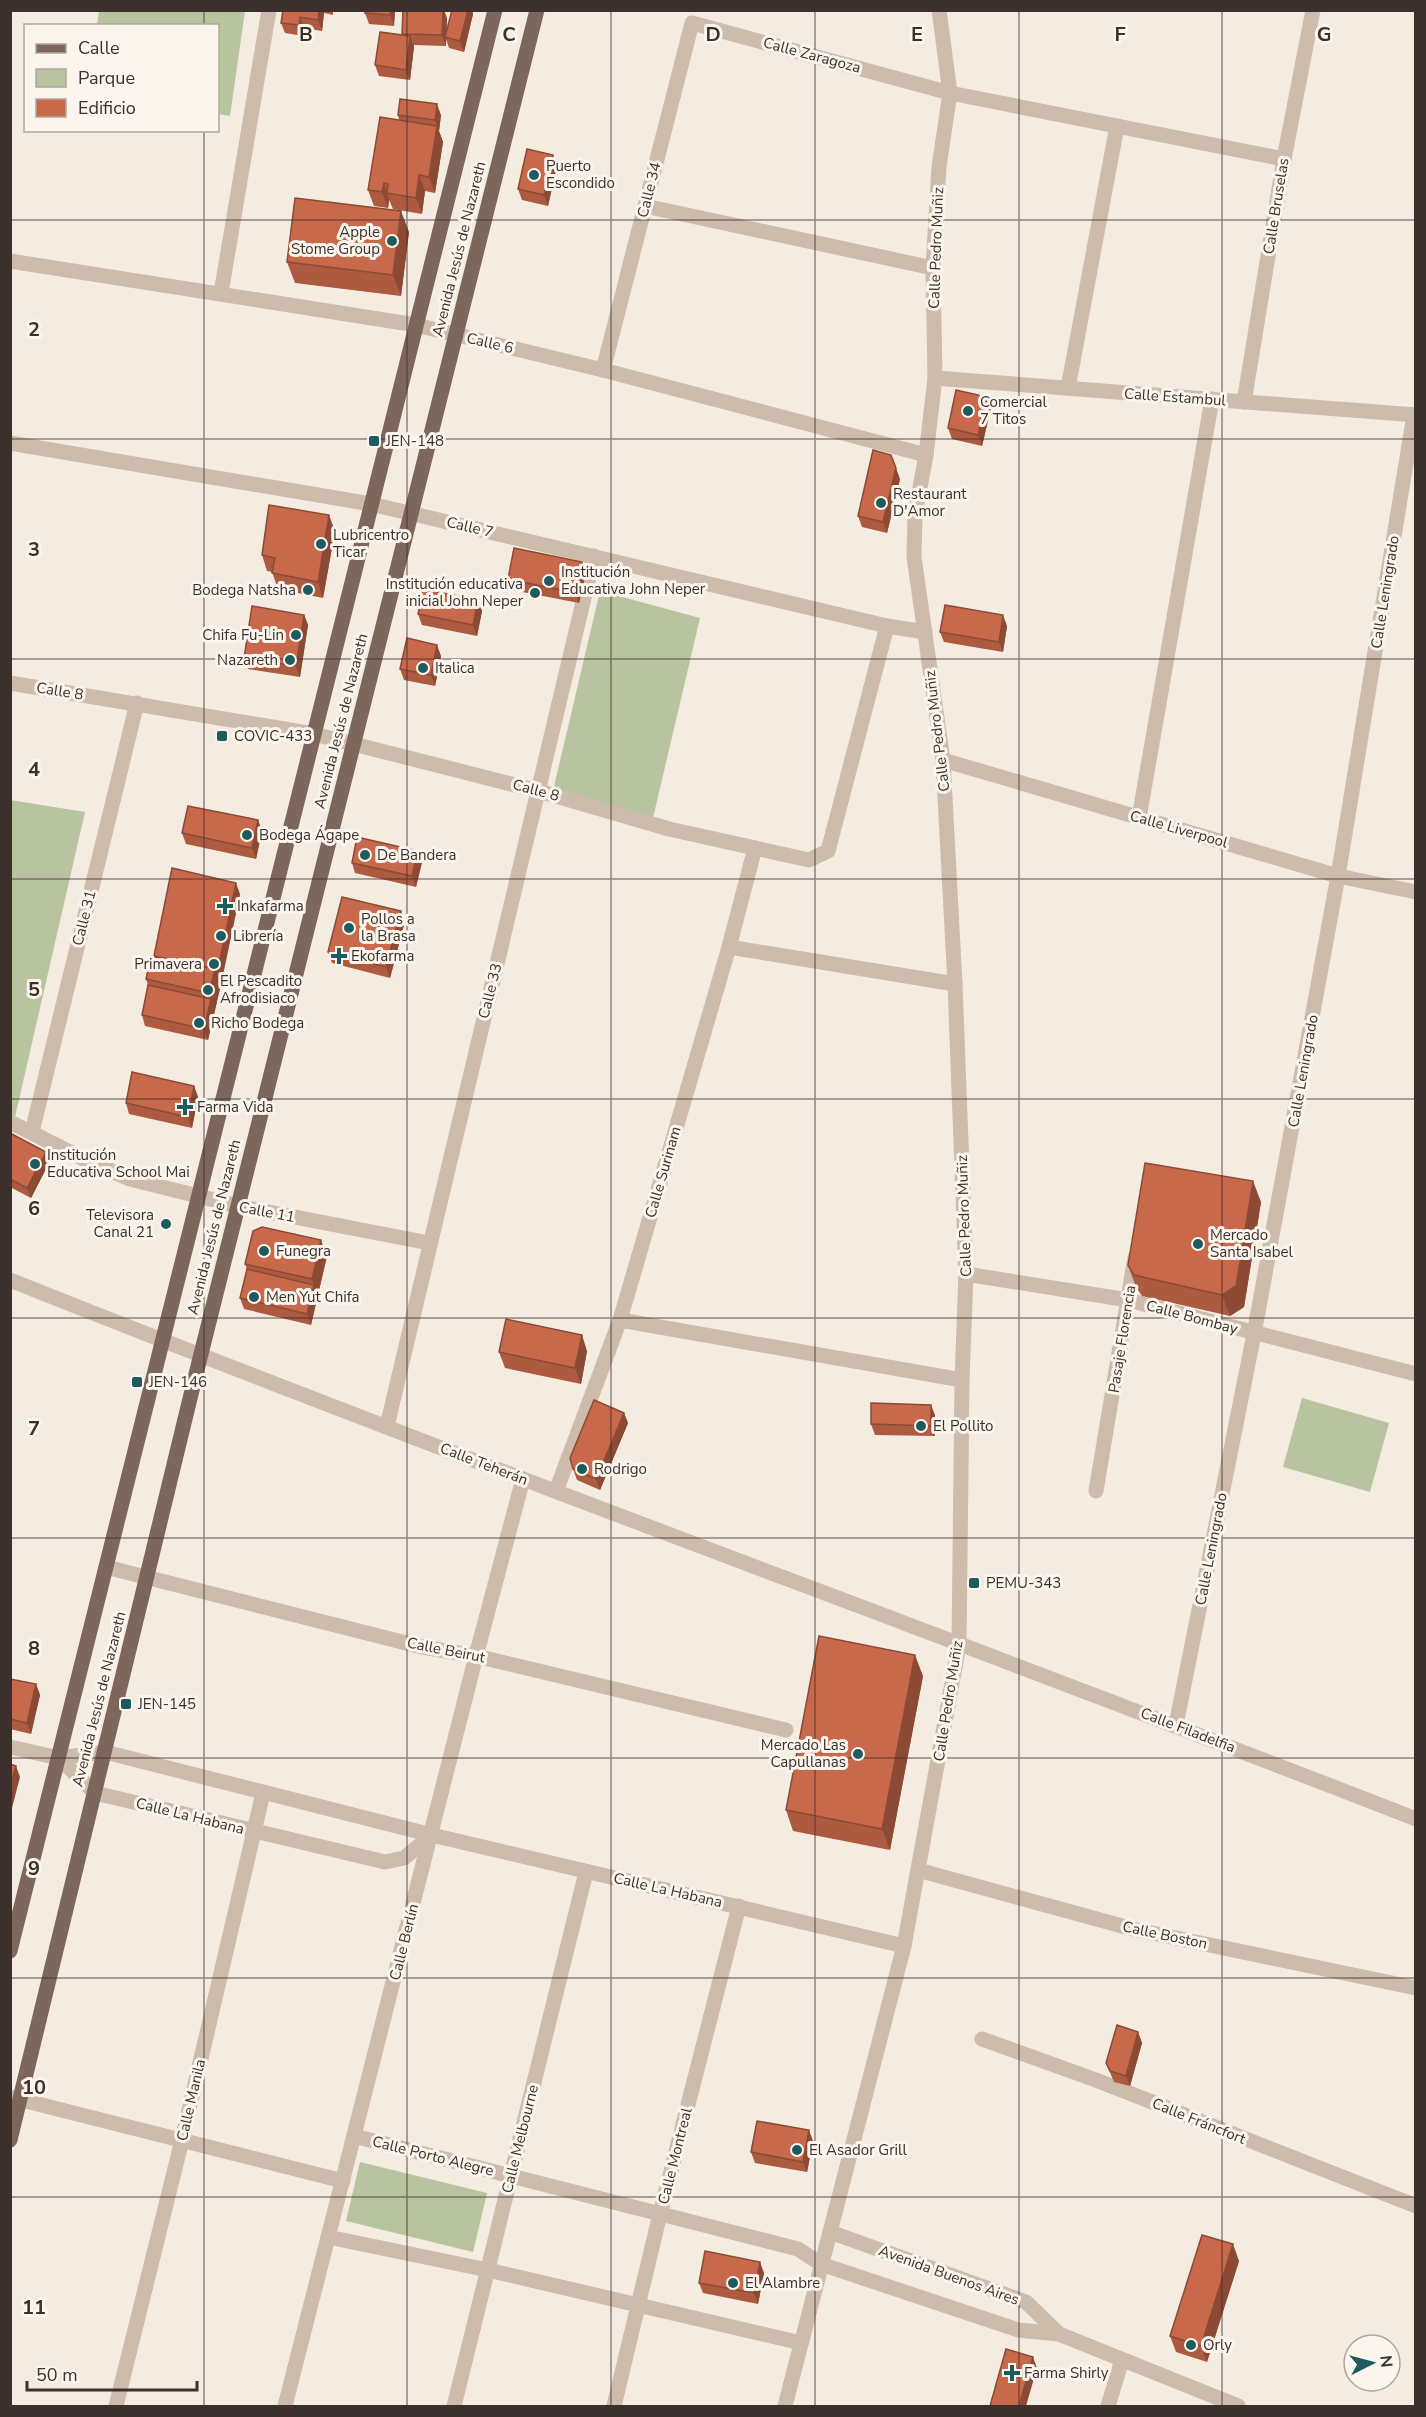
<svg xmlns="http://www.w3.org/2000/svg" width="1426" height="2417" font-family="'Nunito Sans',sans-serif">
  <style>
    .green { fill: #b8c4a0 }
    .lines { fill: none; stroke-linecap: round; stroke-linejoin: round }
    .minor { stroke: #cdbbac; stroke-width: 15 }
    .major { stroke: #7d675c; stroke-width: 15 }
    .wall { fill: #ac5a40 }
    .shaded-wall { fill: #8c4a34 }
    .building { fill: #c8694b; stroke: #8c4a34; stroke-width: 1.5 }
    .grid { fill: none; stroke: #3b302b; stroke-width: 1.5; stroke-opacity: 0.55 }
    .poi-dot { fill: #1f5a5e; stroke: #fbf5ee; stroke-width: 2 }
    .labels { text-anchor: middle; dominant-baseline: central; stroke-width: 6; stroke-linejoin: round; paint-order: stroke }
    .street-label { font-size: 15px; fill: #3b302b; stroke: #fbf5ee }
    .poi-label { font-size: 15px; fill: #3b302b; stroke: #fbf5ee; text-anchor: start }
    .grid-label { font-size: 20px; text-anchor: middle; font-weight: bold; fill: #3b302b; stroke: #fbf5ee; stroke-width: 6; stroke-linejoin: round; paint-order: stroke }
  </style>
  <rect width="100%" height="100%" fill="#f4ebe1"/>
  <!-- green -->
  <g class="green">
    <path d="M99,11H245L230,116L218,114V26L97,25Z"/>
    <path d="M600,591L700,618L653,818L552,795Z"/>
    <path d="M10,800L85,812L15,1117L10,1114Z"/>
    <path d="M1302,1398L1389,1423L1370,1492L1283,1467Z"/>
    <path d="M360,2162L487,2193L473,2252L346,2221Z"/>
  </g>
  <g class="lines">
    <!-- minor -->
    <g class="minor">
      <path d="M645,206L933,268"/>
      <path d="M10,261L416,325L603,370L926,455"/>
      <path d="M221,293L269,10"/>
      <path d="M603,370L692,23L950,93L1284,159"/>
      <path d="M935,378L1416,415"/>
      <path d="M1068,388L1117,126"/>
      <path d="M1244,402L1284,159L1313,10"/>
      <path d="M10,443L371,504L887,626L925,632"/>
      <path d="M10,683L314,734L539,791L669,829L809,860L828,851L887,626"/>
      <path d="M943,760L1338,876L1416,892"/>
      <path d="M1139,818L1212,399"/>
      <path d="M729,947L955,984"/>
      <path d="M10,1122L86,1160L130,1179L238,1206L429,1243"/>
      <path d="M32,1132L137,703"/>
      <path d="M966,1274L1128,1300L1416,1374"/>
      <path d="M10,1280C476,1466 948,1636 1416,1819"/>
      <path d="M620,1320L962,1380"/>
      <path d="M387,1426L594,556"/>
      <path d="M556,1491L620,1320L729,947L755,848"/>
      <path d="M1096,1491L1135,1257"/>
      <path d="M106,1567L422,1647L476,1656L786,1730"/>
      <path d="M1176,1725L1254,1334L1338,876L1414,415"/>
      <path d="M10,1747L59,1758L105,1752L432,1835L904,1946"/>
      <path d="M59,1758L95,1793L385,1862L404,1858L432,1835"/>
      <path d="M918,1870L1133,1929L1416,1988"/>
      <path d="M982,2039L1096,2080L1416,2206"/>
      <path d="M10,2097L343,2181"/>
      <path d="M354,2136L798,2249L821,2264L1018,2330L1059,2334L1238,2406"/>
      <path d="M830,2232L1026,2302L1059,2334"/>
      <path d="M328,2237L488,2270L801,2343"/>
      <path d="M116,2406L182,2140L263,1793"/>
      <path d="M285,2406L476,1656L523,1479"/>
      <path d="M454,2406L586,1872"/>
      <path d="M614,2406L660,2214L739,1906"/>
      <path d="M785,2406L904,1946L959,1645L962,1380L966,1274L955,984L943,760L914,557L915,515L926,455L935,378L933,268L939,167L950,93L939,10"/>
      <path d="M1108,2406L1122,2360"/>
    </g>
    <!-- major -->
    <g class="major">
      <path d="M10,1951L495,10"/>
      <path d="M10,2140L194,1382L537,10"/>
    </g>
  </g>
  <!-- wall -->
  <g class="wall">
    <path d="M283,10H333V15L324,13L322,31L304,28L303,36L285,33L281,23Z"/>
    <path d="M366,10H395L394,26L369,24L365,13Z"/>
    <path d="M452,10H472L473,14L464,52L449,48L446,39V46L414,45V47L410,80L379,76L375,65L402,35V34L447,18L446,34Z"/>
    <path d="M398,115H441L439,131L443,142L435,193L425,191L422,214L393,209L389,200L388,208L374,206L368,190L399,120Z"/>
    <path d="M557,166L548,206L522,200L518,189Z"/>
    <path d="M409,232L401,296L295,283L287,262Z"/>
    <path d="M987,397L991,408L982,446L952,439L948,428Z"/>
    <path d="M900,479L887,533L862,527L858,516Z"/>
    <path d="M335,531L323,598L278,589L272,572L267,571L262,555Z"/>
    <path d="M582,562L586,572L579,603L512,590L508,579Z"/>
    <path d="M478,600L482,611L477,636L422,625L418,614Z"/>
    <path d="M304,615L308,625L300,677L248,669L244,658Z"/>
    <path d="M1007,626L1003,652L944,642L940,632Z"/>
    <path d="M441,656L435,686L404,680L400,669Z"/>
    <path d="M258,820L262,831L256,859L186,844L182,833Z"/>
    <path d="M418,851L422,862L416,887L355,873L352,863Z"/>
    <path d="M240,894L221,985L208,1040L145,1026L142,1015L148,985L146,979L154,956Z"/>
    <path d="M405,921L390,978L332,963L328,952Z"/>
    <path d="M194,1086L198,1097L192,1128L129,1114L126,1103Z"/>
    <path d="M10,1133L46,1152L49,1163L31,1198L10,1187Z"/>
    <path d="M1261,1202L1244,1307L1230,1316L1142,1296L1136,1287L1128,1265Z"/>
    <path d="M327,1256L311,1325L244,1309L240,1298L247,1269L245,1264Z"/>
    <path d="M587,1351L581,1384L505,1368L499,1352Z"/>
    <path d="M624,1413L628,1423L600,1490L577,1480L573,1469Z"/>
    <path d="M935,1415V1436L875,1435L871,1424Z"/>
    <path d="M923,1676L890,1850L793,1831L786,1810Z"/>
    <path d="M10,1679L36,1684L40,1695L31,1734L10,1729Z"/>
    <path d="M1138,2032L1142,2043L1130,2086L1114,2082L1106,2063Z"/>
    <path d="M813,2141L807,2172L755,2163L751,2152Z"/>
    <path d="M1239,2261L1207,2362L1176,2352L1170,2336Z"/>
    <path d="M764,2273L758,2304L703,2293L699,2283Z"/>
  </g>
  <!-- shaded-wall -->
  <g class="shaded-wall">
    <path d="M319,10H323L324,13L322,31L318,20Z"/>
    <path d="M391,10H395L394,26L390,15Z"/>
    <path d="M443,10H444L447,18L446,46L442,35Z"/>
    <path d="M468,10H472L473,14L464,52L460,41Z"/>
    <path d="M300,17L304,28L303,36L299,25Z"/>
    <path d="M410,36L414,47L410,80L406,70Z"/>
    <path d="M437,104L441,115L439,131L435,120Z"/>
    <path d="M437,126L443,142L435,193L429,177Z"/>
    <path d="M553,155L557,166L548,206L544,195Z"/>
    <path d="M419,175L425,191L422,214L416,198Z"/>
    <path d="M384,183L389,200L388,208L382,192Z"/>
    <path d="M401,211L409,232L401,296L393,275Z"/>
    <path d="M987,397L991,408L982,446L978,435Z"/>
    <path d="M896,468L900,479L887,533L883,522Z"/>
    <path d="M329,515L335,531L323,598L318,582Z"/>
    <path d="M582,562L586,572L579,603L575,593Z"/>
    <path d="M478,600L482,611L477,636L473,625Z"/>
    <path d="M304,615L308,625L300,677L296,666Z"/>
    <path d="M1003,615L1007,626L1003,652L999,642Z"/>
    <path d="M437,645L441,656L435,686L431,675Z"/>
    <path d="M258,820L262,831L256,859L252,848Z"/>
    <path d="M418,851L422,862L416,887L412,876Z"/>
    <path d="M236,883L240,894L215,1010L209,993Z"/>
    <path d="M401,911L405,921L390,978L386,967Z"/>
    <path d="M211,999L215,1010L208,1040L204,1029Z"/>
    <path d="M194,1086L198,1097L192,1128L188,1117Z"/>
    <path d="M46,1152L49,1163L31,1198L27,1188Z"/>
    <path d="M1253,1181L1261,1202L1244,1307L1230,1316L1222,1295Z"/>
    <path d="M321,1240L327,1256L311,1325L307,1314L314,1285L312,1279Z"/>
    <path d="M582,1335L587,1351L581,1384L575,1368Z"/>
    <path d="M931,1405L935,1415V1436L931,1426Z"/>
    <path d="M624,1413L628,1423L600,1490L596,1479Z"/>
    <path d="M915,1655L923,1676L890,1850L882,1829Z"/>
    <path d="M36,1684L40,1695L31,1734L27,1723Z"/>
    <path d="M16,1766L20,1777L12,1808L10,1804V1786Z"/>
    <path d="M1138,2032L1142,2043L1130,2086L1126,2076Z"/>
    <path d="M809,2130L813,2141L807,2172L803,2162Z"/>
    <path d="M1233,2244L1239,2261L1207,2362L1201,2346Z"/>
    <path d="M760,2262L764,2273L758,2304L754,2293Z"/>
    <path d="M1033,2357L1037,2368L1026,2406H1019Z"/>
  </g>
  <!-- building -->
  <g class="building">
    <path d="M283,10H319L318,20L300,17L299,25L281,23Z"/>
    <path d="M366,10H391L390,15L365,13Z"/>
    <path d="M403,10H443L442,35L402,34Z"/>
    <path d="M452,10H468L460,41L445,37Z"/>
    <path d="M380,32L410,36L406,70L375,65Z"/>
    <path d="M400,99L437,104L435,120L398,115Z"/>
    <path d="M380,117L437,126L429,177L419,175L416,198L387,193L388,184L384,183L382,192L368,190Z"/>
    <path d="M527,149L553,155L544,195L518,189Z"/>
    <path d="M295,198L401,211L393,275L287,262Z"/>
    <path d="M956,390L987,397L978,435L948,428Z"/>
    <path d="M873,450L891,455L896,468L883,522L858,516Z"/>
    <path d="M269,505L329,515L318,582L272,573L275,558L262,555Z"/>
    <path d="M514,548L582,562L575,593L508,579Z"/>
    <path d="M423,589L478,600L473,625L418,614Z"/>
    <path d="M945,605L1003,615L999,642L940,632Z"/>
    <path d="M252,606L304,615L296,666L244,658Z"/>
    <path d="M407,638L437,645L431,675L400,669Z"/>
    <path d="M188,806L258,820L252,848L182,833Z"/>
    <path d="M357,837L418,851L412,876L352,863Z"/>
    <path d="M172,868L236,883L217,974L215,969L154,956Z"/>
    <path d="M342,897L401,911L386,967L328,952Z"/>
    <path d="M151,956L215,969L209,993L146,979Z"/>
    <path d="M148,985L211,999L204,1029L142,1015Z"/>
    <path d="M132,1072L194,1086L188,1117L126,1103Z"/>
    <path d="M10,1133L46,1152L27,1188L10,1179Z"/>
    <path d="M1145,1163L1253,1181L1236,1286L1222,1295L1134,1275L1128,1265Z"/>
    <path d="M262,1227L321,1240L312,1279L245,1264L253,1231Z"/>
    <path d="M247,1269L314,1285L307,1314L240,1298Z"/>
    <path d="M506,1319L582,1335L575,1368L499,1352Z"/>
    <path d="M594,1400L624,1413L596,1479L573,1469L570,1458Z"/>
    <path d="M871,1403L931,1405V1426L871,1424Z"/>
    <path d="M819,1636L915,1655L882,1829L786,1810Z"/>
    <path d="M10,1679L36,1684L27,1723L10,1719Z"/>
    <path d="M10,1764L16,1766L10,1786Z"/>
    <path d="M1117,2025L1138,2032L1126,2076L1110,2071L1106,2063Z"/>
    <path d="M757,2121L809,2130L803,2162L751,2152Z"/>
    <path d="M1202,2235L1233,2244L1201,2346L1170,2336Z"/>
    <path d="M705,2251L760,2262L754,2293L699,2283Z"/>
    <path d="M1006,2349L1033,2357L1019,2406H990Z"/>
  </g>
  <!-- grid -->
  <path class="grid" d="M204,10V26M407,10V2406M611,10V2406M815,10V2406M1019,10V2406M1222,10V2406M204,130V2406M10,220H1416M10,439H1416M10,659H1416M10,879H1416M10,1099H1416M10,1318H1416M10,1538H1416M10,1758H1416M10,1978H1416M10,2197H1416"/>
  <!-- markers -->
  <g class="poi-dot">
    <circle cx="534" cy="175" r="6"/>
    <circle cx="392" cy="241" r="6"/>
    <circle cx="968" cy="411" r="6"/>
    <rect x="368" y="435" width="12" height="12" rx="3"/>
    <circle cx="881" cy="503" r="6"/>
    <circle cx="321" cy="544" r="6"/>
    <circle cx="549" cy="581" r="6"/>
    <circle cx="308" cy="590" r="6"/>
    <circle cx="535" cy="593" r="6"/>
    <circle cx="296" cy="635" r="6"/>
    <circle cx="290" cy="660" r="6"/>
    <circle cx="423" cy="668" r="6"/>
    <rect x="216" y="730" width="12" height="12" rx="3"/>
    <circle cx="247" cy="835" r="6"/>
    <circle cx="365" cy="855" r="6"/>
    <path d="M222 897h6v6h6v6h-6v6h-6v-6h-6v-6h6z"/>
    <circle cx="349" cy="928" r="6"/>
    <circle cx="221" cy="936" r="6"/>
    <path d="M336 947h6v6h6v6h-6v6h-6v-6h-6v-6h6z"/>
    <circle cx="214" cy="964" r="6"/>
    <circle cx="208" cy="990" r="6"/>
    <circle cx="199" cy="1023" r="6"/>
    <path d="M182 1098h6v6h6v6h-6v6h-6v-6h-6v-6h6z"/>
    <circle cx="35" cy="1164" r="6"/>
    <circle cx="166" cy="1224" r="6"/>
    <circle cx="1198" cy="1244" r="6"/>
    <circle cx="264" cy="1251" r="6"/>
    <circle cx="254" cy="1297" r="6"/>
    <rect x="131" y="1376" width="12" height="12" rx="3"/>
    <circle cx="921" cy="1426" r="6"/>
    <circle cx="582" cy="1469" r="6"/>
    <rect x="968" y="1577" width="12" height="12" rx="3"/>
    <rect x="120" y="1698" width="12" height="12" rx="3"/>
    <circle cx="858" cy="1754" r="6"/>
    <circle cx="797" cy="2150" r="6"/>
    <circle cx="733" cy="2283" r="6"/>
    <circle cx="1191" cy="2345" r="6"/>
    <path d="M1009 2364h6v6h6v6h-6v6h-6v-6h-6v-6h6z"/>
  </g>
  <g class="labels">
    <!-- street labels -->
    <g class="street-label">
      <text transform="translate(812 55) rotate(15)">Calle Zaragoza</text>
      <text transform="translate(649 190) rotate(-76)">Calle 34</text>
      <text transform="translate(1276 206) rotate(-81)">Calle Bruselas</text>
      <text transform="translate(936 248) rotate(-88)">Calle Pedro Muñiz</text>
      <text transform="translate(459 249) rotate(-76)">Avenida Jesús de Nazareth</text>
      <text transform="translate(490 343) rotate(13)">Calle 6</text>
      <text transform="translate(1175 397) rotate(4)">Calle Estambul</text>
      <text transform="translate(470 527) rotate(13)">Calle 7</text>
      <text transform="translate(1385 592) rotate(-81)">Calle Leningrado</text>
      <text transform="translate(60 691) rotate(9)">Calle 8</text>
      <text transform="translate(341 721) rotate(-76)">Avenida Jesús de Nazareth</text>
      <text transform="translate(937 731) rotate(-97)">Calle Pedro Muñiz</text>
      <text transform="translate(536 790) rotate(15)">Calle 8</text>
      <text transform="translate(1179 829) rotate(16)">Calle Liverpool</text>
      <text transform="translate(84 918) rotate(-76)">Calle 31</text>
      <text transform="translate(490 991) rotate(-76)">Calle 33</text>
      <text transform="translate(1303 1071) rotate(-80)">Calle Leningrado</text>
      <text transform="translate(663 1172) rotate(-74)">Calle Surinam</text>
      <text transform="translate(267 1212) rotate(11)">Calle 11</text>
      <text transform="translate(964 1216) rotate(-92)">Calle Pedro Muñiz</text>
      <text transform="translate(214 1227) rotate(-76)">Avenida Jesús de Nazareth</text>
      <text transform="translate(1192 1317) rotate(15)">Calle Bombay</text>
      <text transform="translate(1122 1339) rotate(-81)">Pasaje Florencia</text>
      <text transform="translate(484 1464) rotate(21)">Calle Teherán</text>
      <text transform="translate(1211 1549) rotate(-79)">Calle Leningrado</text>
      <text transform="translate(446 1650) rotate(11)">Calle Beirut</text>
      <text transform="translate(99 1699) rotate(-76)">Avenida Jesús de Nazareth</text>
      <text transform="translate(948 1701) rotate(-81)">Calle Pedro Muñiz</text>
      <text transform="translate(1188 1730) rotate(21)">Calle Filadelfia</text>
      <text transform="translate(190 1816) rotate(14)">Calle La Habana</text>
      <text transform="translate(668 1890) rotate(13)">Calle La Habana</text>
      <text transform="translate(1165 1935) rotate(12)">Calle Boston</text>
      <text transform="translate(404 1942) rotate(-76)">Calle Berlín</text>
      <text transform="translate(191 2100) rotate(-77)">Calle Manila</text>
      <text transform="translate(1199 2121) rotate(22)">Calle Fráncfort</text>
      <text transform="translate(520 2139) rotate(-76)">Calle Melbourne</text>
      <text transform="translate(433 2156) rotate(14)">Calle Porto Alegre</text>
      <text transform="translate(675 2156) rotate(-76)">Calle Montreal</text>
      <text transform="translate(949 2275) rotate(20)">Avenida Buenos Aires</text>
    </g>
    <!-- poi labels -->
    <g class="poi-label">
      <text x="546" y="166">Puerto<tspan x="546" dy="17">Escondido</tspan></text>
      <text x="380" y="232" text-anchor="end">Apple<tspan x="380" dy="17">Stome Group</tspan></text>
      <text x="980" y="402">Comercial<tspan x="980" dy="17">7 Titos</tspan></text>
      <text x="386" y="441">JEN-148</text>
      <text x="893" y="494">Restaurant<tspan x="893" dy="17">D'Amor</tspan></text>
      <text x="333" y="535">Lubricentro<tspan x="333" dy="17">Ticar</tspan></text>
      <text x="561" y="572">Institución<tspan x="561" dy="17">Educativa John Neper</tspan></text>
      <text x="523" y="584" text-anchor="end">Institución educativa<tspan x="523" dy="17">inicial John Neper</tspan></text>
      <text x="296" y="590" text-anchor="end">Bodega Natsha</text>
      <text x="284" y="635" text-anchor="end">Chifa Fu-Lin</text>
      <text x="278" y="660" text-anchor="end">Nazareth</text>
      <text x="435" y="668">Italica</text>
      <text x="234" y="736">COVIC-433</text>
      <text x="259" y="835">Bodega Ágape</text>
      <text x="377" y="855">De Bandera</text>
      <text x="237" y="906">Inkafarma</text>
      <text x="361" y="919">Pollos a<tspan x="361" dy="17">la Brasa</tspan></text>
      <text x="233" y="936">Librería</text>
      <text x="351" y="956">Ekofarma</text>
      <text x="202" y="964" text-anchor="end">Primavera</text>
      <text x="220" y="981">El Pescadito<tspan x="220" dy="17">Afrodisiaco</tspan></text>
      <text x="211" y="1023">Richo Bodega</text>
      <text x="197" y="1107">Farma Vida</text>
      <text x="47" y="1155">Institución<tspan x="47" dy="17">Educativa School Mai</tspan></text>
      <text x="154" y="1215" text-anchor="end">Televisora<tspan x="154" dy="17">Canal 21</tspan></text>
      <text x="1210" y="1235">Mercado<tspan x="1210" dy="17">Santa Isabel</tspan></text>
      <text x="276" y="1251">Funegra</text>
      <text x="266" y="1297">Men Yut Chifa</text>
      <text x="149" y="1382">JEN-146</text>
      <text x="933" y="1426">El Pollito</text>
      <text x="594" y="1469">Rodrigo</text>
      <text x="986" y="1583">PEMU-343</text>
      <text x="138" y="1704">JEN-145</text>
      <text x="846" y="1745" text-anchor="end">Mercado Las<tspan x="846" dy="17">Capullanas</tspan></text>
      <text x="809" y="2150">El Asador Grill</text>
      <text x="745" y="2283">El Alambre</text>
      <text x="1203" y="2345">Orly</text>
      <text x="1024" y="2373">Farma Shirly</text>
    </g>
  </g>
  <g class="grid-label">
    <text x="306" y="41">B</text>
    <text x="509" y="41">C</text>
    <text x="713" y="41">D</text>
    <text x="917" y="41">E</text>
    <text x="1120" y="41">F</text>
    <text x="1324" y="41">G</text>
    <text x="34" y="336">2</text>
    <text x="34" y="556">3</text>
    <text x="34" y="776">4</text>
    <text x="34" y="996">5</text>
    <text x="34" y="1215">6</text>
    <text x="34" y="1435">7</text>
    <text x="34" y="1655">8</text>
    <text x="34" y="1875">9</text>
    <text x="34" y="2094">10</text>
    <text x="34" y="2314">11</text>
  </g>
  <!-- border -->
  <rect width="1426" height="2417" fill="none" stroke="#3b302b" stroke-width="24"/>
  <!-- legend -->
  <rect x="24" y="24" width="195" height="108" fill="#fbf5ee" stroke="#aea6a0" stroke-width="1.5"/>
  <rect x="36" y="44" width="30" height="9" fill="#7d675c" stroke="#aea6a0" stroke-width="1.5"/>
  <text x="78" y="54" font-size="18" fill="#3b302b">Calle</text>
  <rect x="36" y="69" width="30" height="18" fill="#b8c4a0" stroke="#aea6a0" stroke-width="1.5"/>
  <text x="78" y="84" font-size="18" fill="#3b302b">Parque</text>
  <rect x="36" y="99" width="30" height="18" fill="#c8694b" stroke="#aea6a0" stroke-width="1.5"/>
  <text x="78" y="114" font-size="18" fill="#3b302b">Edificio</text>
  <!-- north arrow -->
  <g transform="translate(1372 2363) rotate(84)"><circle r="28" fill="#fbf5ee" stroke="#aea6a0" stroke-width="1.5"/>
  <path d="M0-4.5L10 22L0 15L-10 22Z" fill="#1f5a5e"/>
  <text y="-9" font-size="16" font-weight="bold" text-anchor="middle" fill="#3b302b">N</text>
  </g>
  <!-- scale -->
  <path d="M27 2381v9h170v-9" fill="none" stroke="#3b302b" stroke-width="3"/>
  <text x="36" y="2381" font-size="18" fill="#3b302b" stroke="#fbf5ee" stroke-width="4.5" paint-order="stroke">50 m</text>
</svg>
